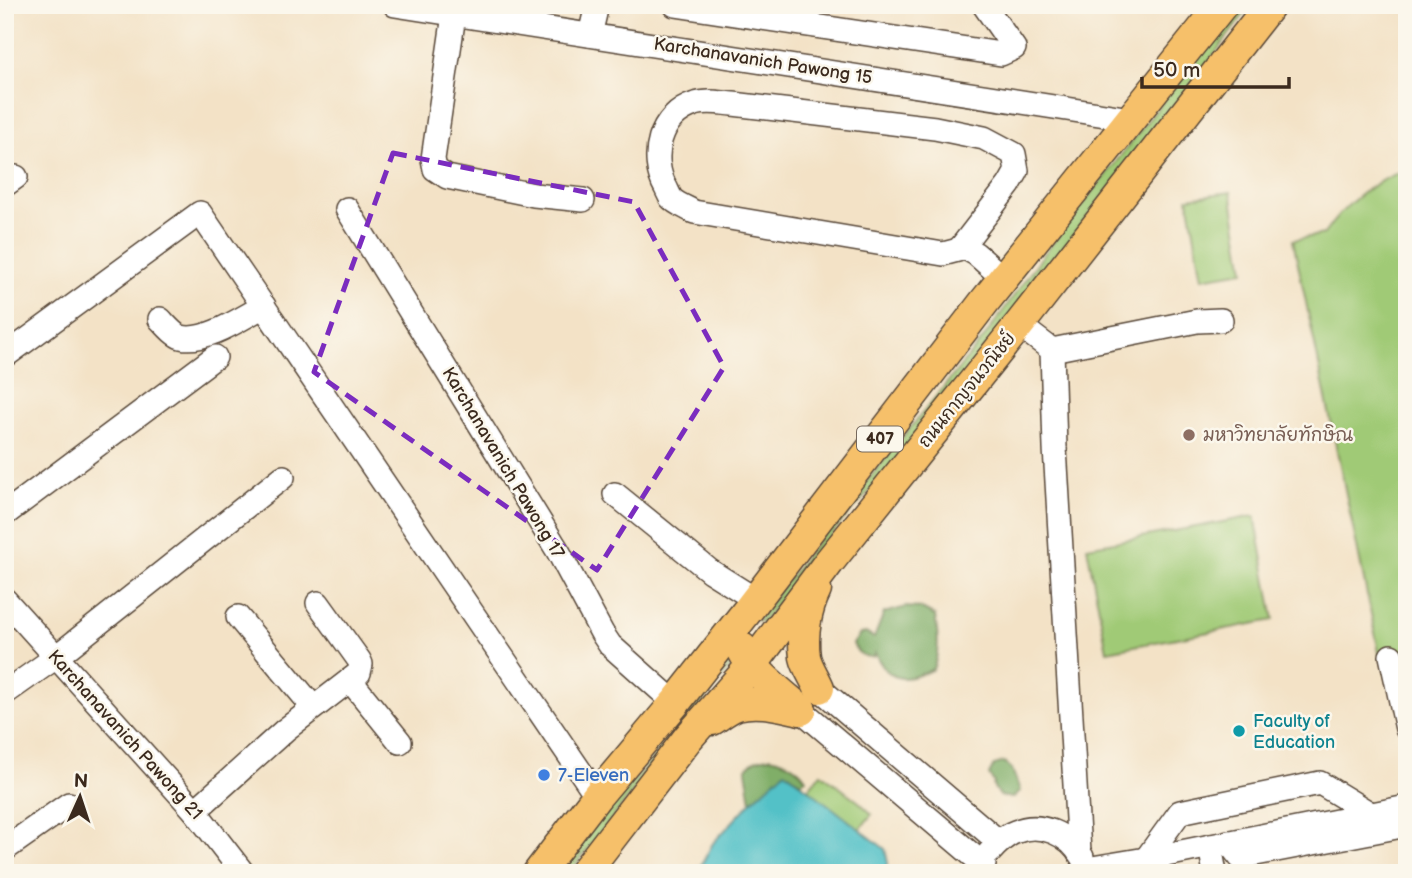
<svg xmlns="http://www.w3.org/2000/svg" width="1412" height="878" font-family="'Balsamiq Sans','Playpen Sans Thai',sans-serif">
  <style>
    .green { fill: #a0ca76; stroke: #6e7a4a; stroke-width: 2 }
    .forest { fill: #80ae67; stroke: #5e6c42; stroke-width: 2 }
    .water { fill: #52c1c7; stroke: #467672; stroke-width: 2 }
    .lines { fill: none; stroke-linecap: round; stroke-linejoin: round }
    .minor-casing { stroke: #574637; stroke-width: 26 }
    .major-casing { stroke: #574637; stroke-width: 33 }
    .minor { stroke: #fff; stroke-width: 23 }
    .major { stroke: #f6c06b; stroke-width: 30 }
    .marked { fill: none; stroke: #7b2cbf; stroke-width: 5; stroke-dasharray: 14 9; stroke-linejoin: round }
    .education-dot { fill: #8d6e63; stroke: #fbf7ec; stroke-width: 2.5 }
    .culture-dot { fill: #0f9aa8; stroke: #fbf7ec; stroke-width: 2.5 }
    .shop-dot { fill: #3f7fe0; stroke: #fbf7ec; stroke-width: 2.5 }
    .labels { text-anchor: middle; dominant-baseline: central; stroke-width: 5; stroke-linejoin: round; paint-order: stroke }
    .shield { fill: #fbf7ec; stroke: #75685c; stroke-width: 2 }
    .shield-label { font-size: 16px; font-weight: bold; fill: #3b2a1e }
    .street-label { font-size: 18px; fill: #3b2a1e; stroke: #fbf7ec }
    .education-label { font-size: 18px; fill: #785e54; stroke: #fbf7ec; text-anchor: start }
    .culture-label { font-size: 18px; fill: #0d838f; stroke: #fbf7ec; text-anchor: start }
    .shop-label { font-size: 18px; fill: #366cbe; stroke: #fbf7ec; text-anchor: start }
  </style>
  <rect width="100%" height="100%" fill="#fbf7ec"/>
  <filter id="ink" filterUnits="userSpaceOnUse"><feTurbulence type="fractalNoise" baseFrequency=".0143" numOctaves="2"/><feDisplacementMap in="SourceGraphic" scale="14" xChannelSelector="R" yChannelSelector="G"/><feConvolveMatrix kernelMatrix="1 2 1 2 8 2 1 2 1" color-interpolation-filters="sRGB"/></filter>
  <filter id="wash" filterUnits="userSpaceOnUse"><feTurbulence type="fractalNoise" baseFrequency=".00686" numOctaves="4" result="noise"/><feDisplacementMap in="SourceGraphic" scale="28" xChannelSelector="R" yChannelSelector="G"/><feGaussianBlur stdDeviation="1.57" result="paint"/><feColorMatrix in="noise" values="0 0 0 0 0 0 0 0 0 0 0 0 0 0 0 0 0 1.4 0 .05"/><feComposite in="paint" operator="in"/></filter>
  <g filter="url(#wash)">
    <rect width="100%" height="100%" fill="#f3e2c6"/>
    <!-- green -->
    <g class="green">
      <path d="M1238,5H1251L1192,84L881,479L843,520L765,619L762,622L757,621L805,557L983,339L1038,262Z"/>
      <path d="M1407,170V654L1380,657L1293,240L1324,234C1343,206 1373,180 1407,170Z"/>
      <path d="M1231,192L1244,271L1202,278L1188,198Z"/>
      <path d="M1255,516L1274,620L1107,651L1087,547Z"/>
      <path d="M726,664H729L730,667L729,669L569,873H553L593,823L639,775Z"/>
      <path d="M821,773L859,802L872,814L848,844L795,805Z"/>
    </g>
    <!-- forest -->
    <g class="forest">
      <path d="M906,607L920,608L935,616C938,634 940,651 933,669C905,683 889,683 875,653L873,657C862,657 858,654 853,644L860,634L866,633L874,638L884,613Z"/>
      <path d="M770,757C785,760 798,766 806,779L801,782L785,772L751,802L746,770C751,760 760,758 770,757Z"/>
      <path d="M1004,762L1012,769L1020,791L1013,798L1000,796L993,786L994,783L989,775L994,765Z"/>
    </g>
    <!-- water -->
    <path class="water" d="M785,771L885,849L888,863L883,873H697L713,843L751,802Z"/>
  </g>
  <g filter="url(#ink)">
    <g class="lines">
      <defs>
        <g id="minor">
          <path d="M395,5L1131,119"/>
          <path d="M675,5L1001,54L1014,48L984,5"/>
          <path d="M454,15L433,159L435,169L447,177L534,195L583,200"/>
          <path d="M590,35L597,5"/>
          <path d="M5,185L16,177"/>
          <path d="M347,209L558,551L602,633L610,645L675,703"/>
          <path d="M962,246L1009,185L1017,171L1014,154L984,138L935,128L733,104C721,103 707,100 695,104C659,115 649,158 666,188C668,192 669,195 671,198C676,204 688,208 694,212L943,254L958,250L962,246L976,254L1003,278"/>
          <path d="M160,319C166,325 174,335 181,337C206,343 243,317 264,306"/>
          <path d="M1019,325L1052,350L1055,448L1079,852"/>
          <path d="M1052,350L1197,321L1221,320"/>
          <path d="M5,356L200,213L597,796"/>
          <path d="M615,494L710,571L756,600"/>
          <path d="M5,514L215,357"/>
          <path d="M5,600L195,811L243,873"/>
          <path d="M238,617L313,707"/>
          <path d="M1391,656L1407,729"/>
          <path d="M350,680L400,742"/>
          <path d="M819,688L999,842"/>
          <path d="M5,693L56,657L283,477"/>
          <path d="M801,710L984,865"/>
          <path d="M195,811L285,730L359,673L361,664L359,660L318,603"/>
          <path d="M1228,842L1240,857L1407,825"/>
          <path d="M1210,846L1215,873"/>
          <path d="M5,849L69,804"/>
          <path d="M989,853C996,845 1004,836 1015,832C1040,821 1069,834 1082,857"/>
          <path d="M1146,859L1180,812L1320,783L1371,814"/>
          <path d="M1086,869L1146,859L1407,807"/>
        </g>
        <g id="major">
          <path d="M816,590C806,610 802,635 805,657C807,667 815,678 819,688"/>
          <path d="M742,648C746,666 786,697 801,710"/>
          <path d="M712,720C720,715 728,708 737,705C758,699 781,706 801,710"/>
          <path d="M538,873L597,796L675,703L748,610L985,301L1222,5"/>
          <path d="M584,873L688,738L752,665L829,562L1019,325L1270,5"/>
        </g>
      </defs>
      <!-- minor casing -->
      <use href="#minor" class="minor-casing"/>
      <!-- major casing -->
      <use href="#major" class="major-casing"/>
      <!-- minor -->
      <use href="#minor" class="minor"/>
      <!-- major -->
      <use href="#major" class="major"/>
    </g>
  </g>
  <!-- marked area -->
  <path class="marked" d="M393,153L634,202L724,367L597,570L314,372Z"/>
  <!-- markers -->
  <circle class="education-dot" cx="1189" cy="435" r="7"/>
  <circle class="culture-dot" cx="1239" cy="731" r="7"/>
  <circle class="shop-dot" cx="544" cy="775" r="7"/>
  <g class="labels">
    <!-- shield labels -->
    <rect class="shield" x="857" y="426.5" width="46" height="25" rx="5"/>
    <g class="shield-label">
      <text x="880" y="439">407</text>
    </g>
    <!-- street labels -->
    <g class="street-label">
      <text transform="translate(763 61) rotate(9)">Karchanavanich Pawong 15</text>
      <text transform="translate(967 390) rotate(-51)">ถนนกาญจนวณิชย์</text>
      <text transform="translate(503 463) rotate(59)">Karchanavanich Pawong 17</text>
      <text transform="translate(125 735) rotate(48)">Karchanavanich Pawong 21</text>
    </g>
    <!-- education labels -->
    <g class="education-label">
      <text x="1203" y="435">มหาวิทยาลัยทักษิณ</text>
    </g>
    <!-- culture labels -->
    <g class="culture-label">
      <text x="1253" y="721">Faculty of<tspan x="1253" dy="21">Education</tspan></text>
    </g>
    <!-- shop labels -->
    <g class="shop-label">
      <text x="558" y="775">7-Eleven</text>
    </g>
  </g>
  <!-- margin -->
  <rect width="1412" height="878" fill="none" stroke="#fbf7ec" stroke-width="28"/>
  <!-- north arrow -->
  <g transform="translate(80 797) rotate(3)" stroke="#fbf7ec" stroke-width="5" paint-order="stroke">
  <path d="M0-5L12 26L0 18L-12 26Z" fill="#3b2a1e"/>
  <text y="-10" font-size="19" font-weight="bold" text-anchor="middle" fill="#3b2a1e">N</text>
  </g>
  <!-- scale -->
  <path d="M1142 77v10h147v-10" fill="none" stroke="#3b2a1e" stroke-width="3.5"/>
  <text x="1153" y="77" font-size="21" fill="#3b2a1e" stroke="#fbf7ec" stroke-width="5" paint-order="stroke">50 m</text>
</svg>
